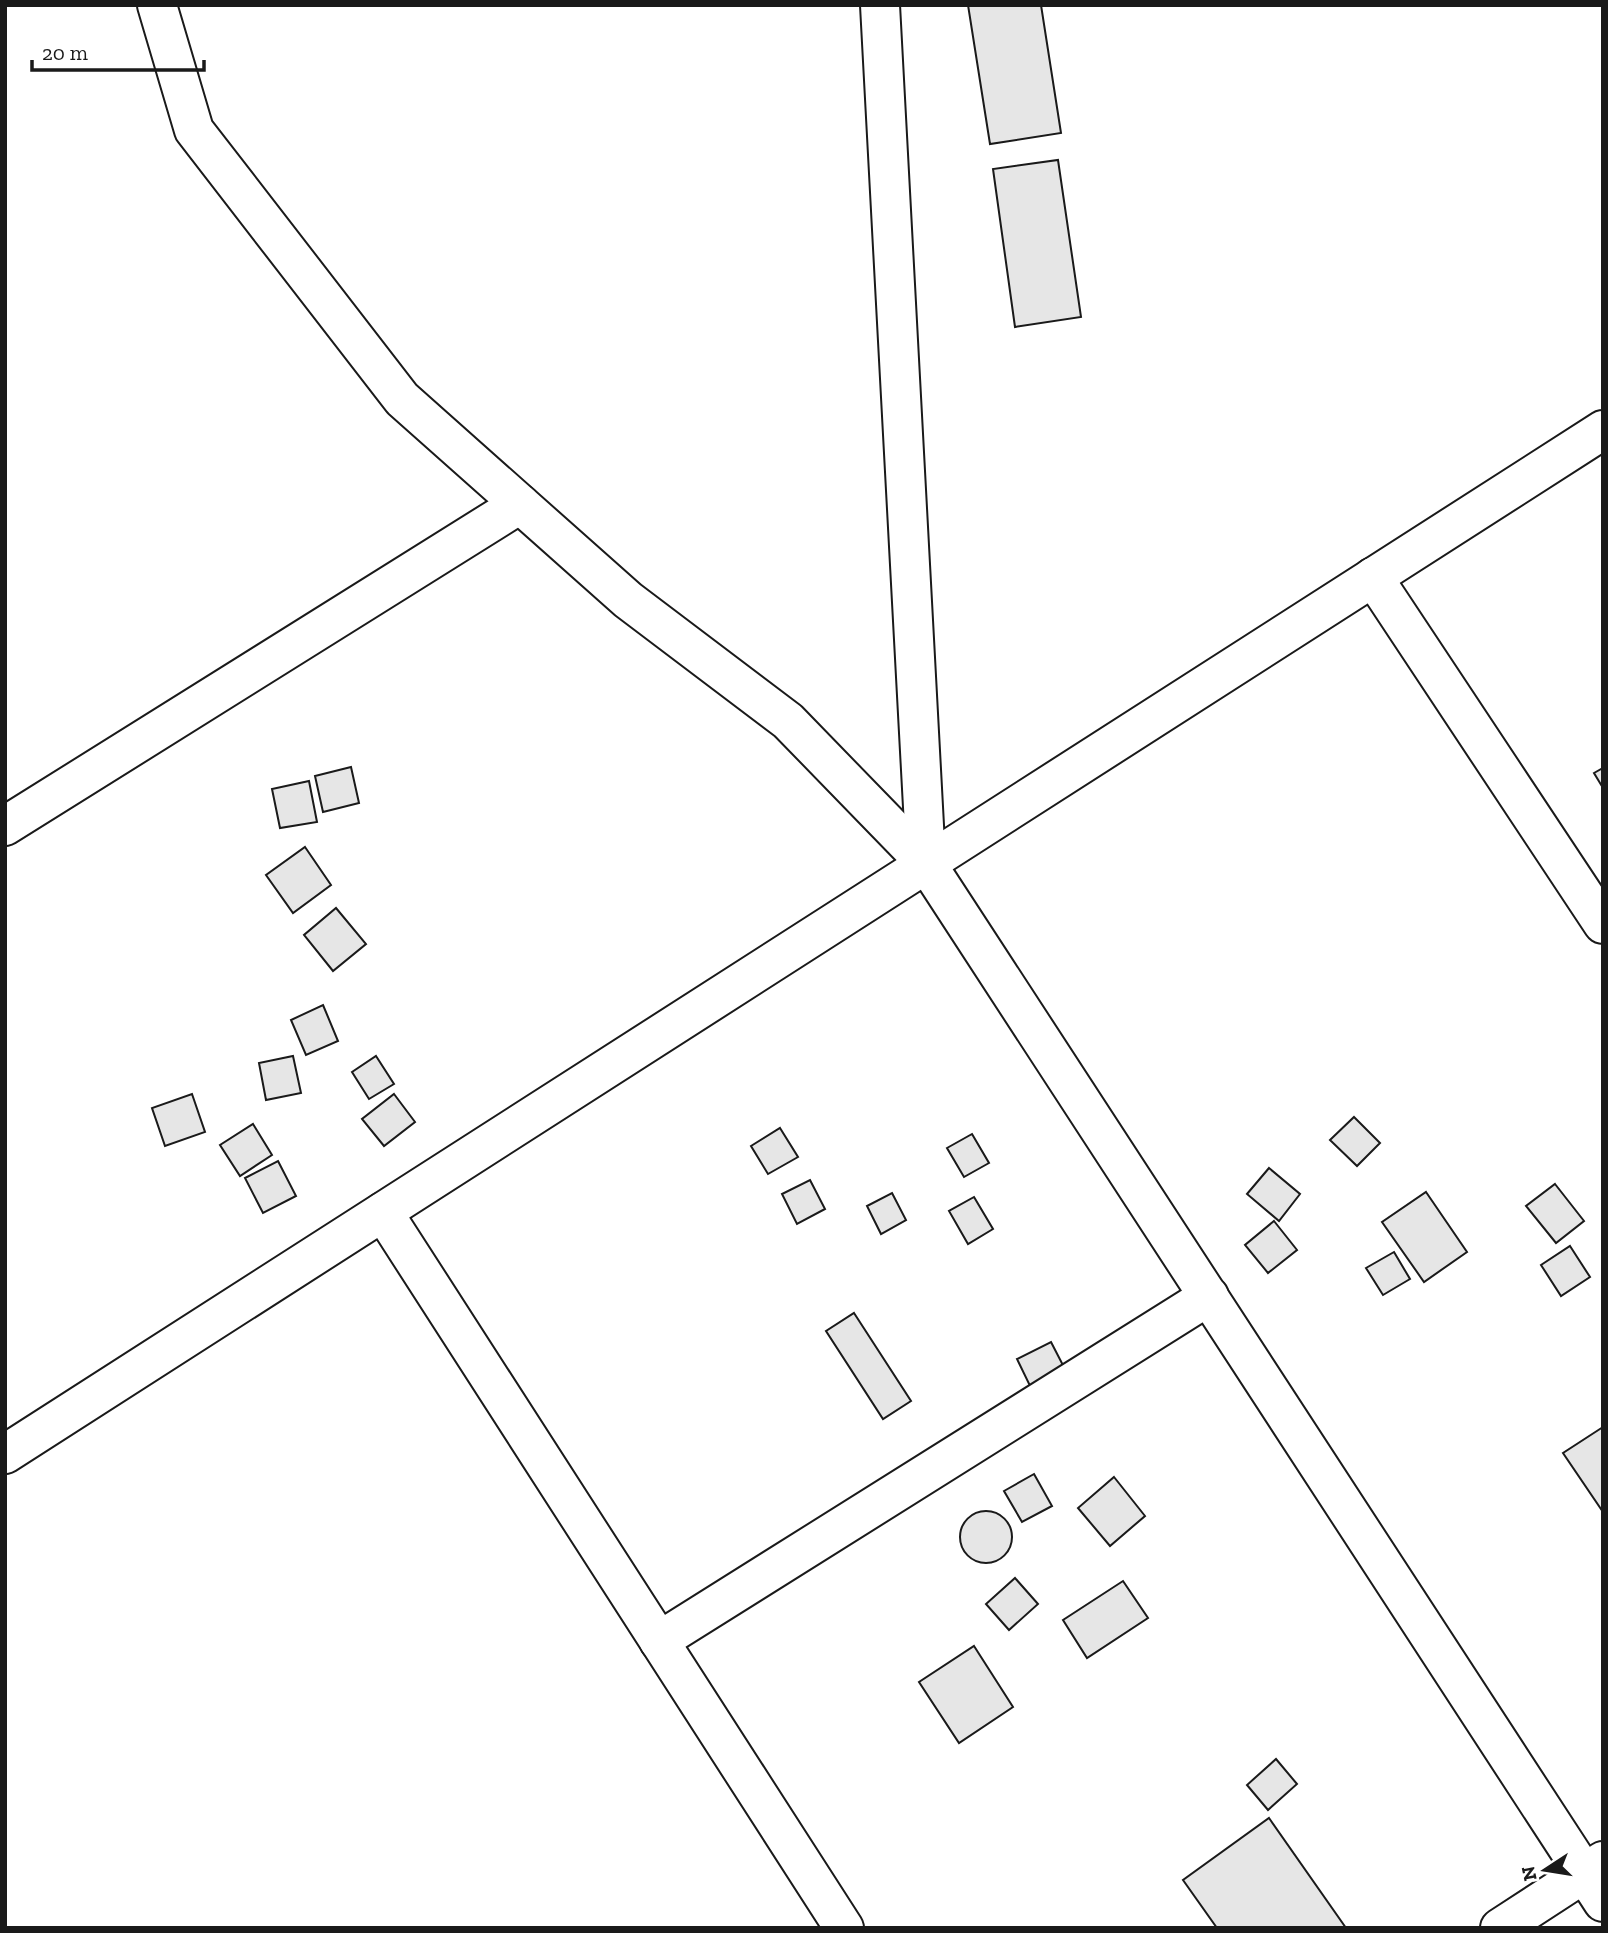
<svg xmlns="http://www.w3.org/2000/svg" width="1608" height="1933" font-family="'Zilla Slab',serif">
  <style>
    .building { fill: #e6e6e6; stroke: #1a1a1a; stroke-width: 2 }
    .lines { fill: none; stroke-linecap: round; stroke-linejoin: round }
    .minor-casing { stroke: #1a1a1a; stroke-width: 42 }
    .minor { stroke: #fff; stroke-width: 38 }
  </style>
  <rect width="100%" height="100%" fill="#fff"/>
  <!-- building -->
  <g class="building">
    <path d="M968,5H1041L1061,133L990,144Z"/>
    <path d="M1058,160L1081,317L1015,327L993,169Z"/>
    <path d="M351,767L359,803L323,812L315,776Z"/>
    <path d="M1603,768V788L1594,773Z"/>
    <path d="M309,781L317,822L280,828L272,789Z"/>
    <path d="M305,847L331,885L293,913L266,875Z"/>
    <path d="M336,908L366,944L333,971L304,935Z"/>
    <path d="M323,1005L338,1041L306,1055L291,1020Z"/>
    <path d="M293,1056L301,1093L266,1100L259,1063Z"/>
    <path d="M376,1056L394,1084L369,1099L352,1072Z"/>
    <path d="M192,1094L205,1132L165,1146L152,1108Z"/>
    <path d="M394,1094L415,1122L384,1146L362,1119Z"/>
    <path d="M1354,1117L1380,1143L1357,1166L1330,1140Z"/>
    <path d="M253,1124L272,1155L240,1176L220,1145Z"/>
    <path d="M780,1128L798,1157L768,1174L751,1146Z"/>
    <path d="M972,1134L989,1163L964,1177L947,1148Z"/>
    <path d="M278,1161L296,1196L263,1213L245,1178Z"/>
    <path d="M1269,1168L1300,1194L1279,1221L1247,1194Z"/>
    <path d="M810,1180L825,1209L797,1224L782,1194Z"/>
    <path d="M1555,1184L1584,1221L1556,1243L1526,1206Z"/>
    <path d="M1426,1192L1467,1252L1424,1282L1382,1222Z"/>
    <path d="M892,1193L906,1220L881,1234L867,1206Z"/>
    <path d="M974,1197L993,1229L968,1244L949,1211Z"/>
    <path d="M1274,1221L1297,1250L1268,1273L1245,1245Z"/>
    <path d="M1570,1246L1590,1277L1561,1296L1541,1265Z"/>
    <path d="M1394,1252L1410,1279L1383,1295L1366,1268Z"/>
    <path d="M854,1313L911,1401L883,1419L826,1331Z"/>
    <path d="M1051,1342L1067,1373L1032,1390L1017,1359Z"/>
    <path d="M1603,1427V1512L1563,1453Z"/>
    <path d="M1034,1474L1052,1506L1022,1522L1004,1491Z"/>
    <path d="M1114,1477L1145,1516L1110,1546L1078,1508Z"/>
    <circle cx="986" cy="1537" r="26"/>
    <path d="M1015,1578L1038,1604L1009,1630L986,1604Z"/>
    <path d="M1123,1581L1148,1618L1087,1658L1063,1620Z"/>
    <path d="M974,1646L1013,1707L959,1743L919,1682Z"/>
    <path d="M1276,1759L1297,1784L1268,1810L1247,1785Z"/>
    <path d="M1269,1818L1346,1928H1217L1183,1880Z"/>
  </g>
  <g class="lines">
    <defs>
      <g id="minor">
        <path d="M157,5L194,130L402,399L628,600L788,721L926,863L1603,1902"/>
        <path d="M880,5L926,863"/>
        <path d="M1373,577L1603,924"/>
        <path d="M5,826L520,504"/>
        <path d="M383,1212L844,1928"/>
        <path d="M5,1454L1603,430"/>
        <path d="M659,1641L1209,1296"/>
        <path d="M1500,1928L1603,1861"/>
      </g>
    </defs>
    <!-- minor casing -->
    <use href="#minor" class="minor-casing"/>
    <!-- minor -->
    <use href="#minor" class="minor"/>
  </g>
  <!-- border -->
  <rect width="1608" height="1933" fill="none" stroke="#1a1a1a" stroke-width="14"/>
  <!-- north arrow -->
  <g transform="translate(1545 1870) rotate(258)" stroke="#ffffff" stroke-width="5" paint-order="stroke">
  <path d="M0-5L12 26L0 18L-12 26Z" fill="#1a1a1a"/>
  <text y="-10" font-size="19" font-weight="bold" text-anchor="middle" fill="#1a1a1a">N</text>
  </g>
  <!-- scale -->
  <path d="M32 60v10h172v-10" fill="none" stroke="#1a1a1a" stroke-width="3.5"/>
  <text x="42" y="60" font-size="21" fill="#1a1a1a" stroke="#ffffff" stroke-width="5" paint-order="stroke">20 m</text>
</svg>
